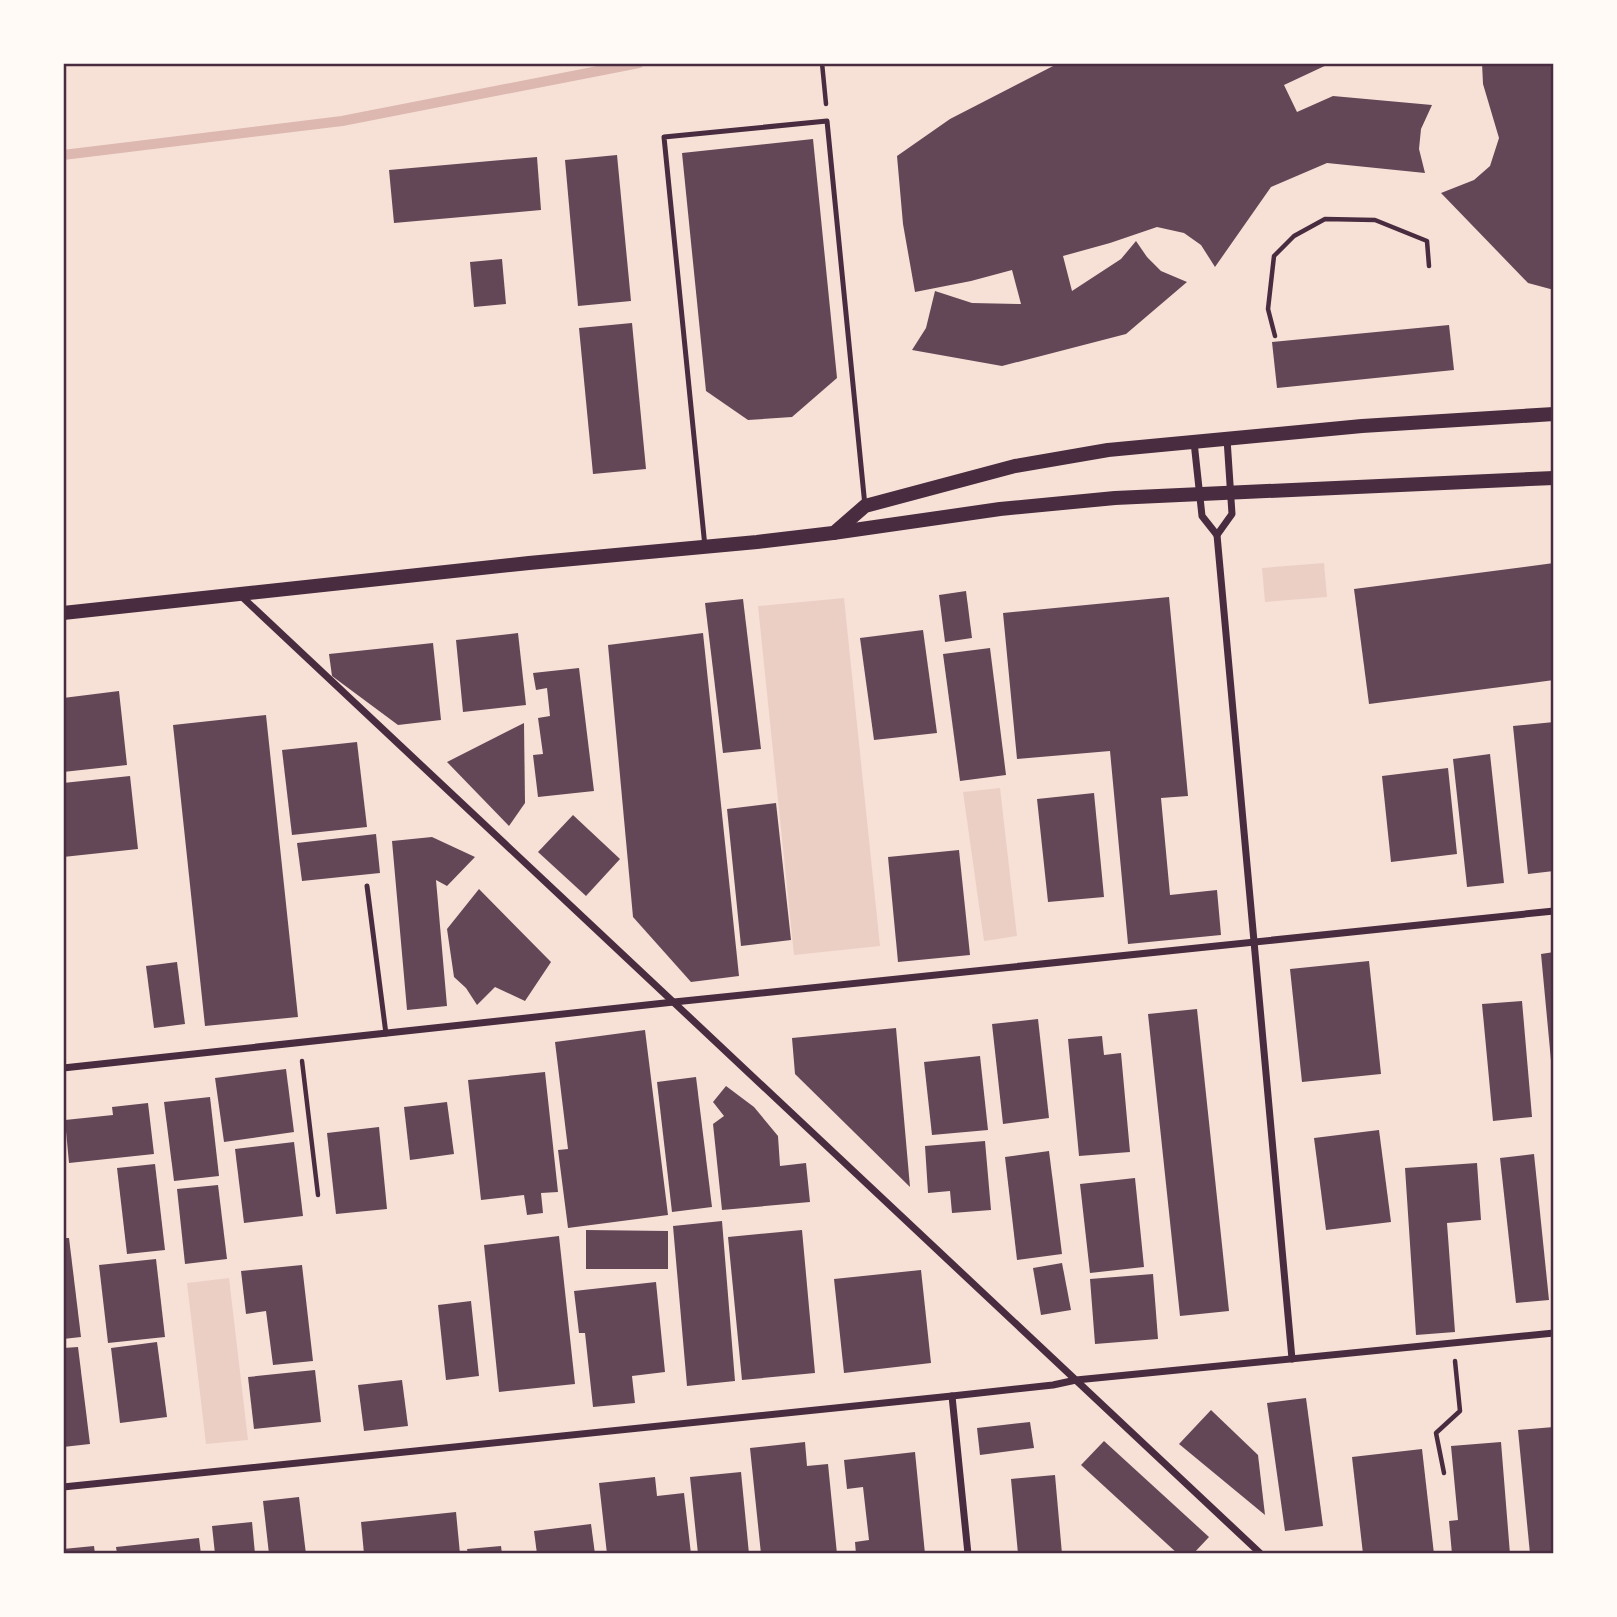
<svg xmlns="http://www.w3.org/2000/svg" width="1617" height="1617" font-family="Cabin,sans-serif">
  <style>
    .green { fill: #ebcfc5 }
    .lines { fill: none; stroke-linecap: round; stroke-linejoin: round }
    .stream { stroke: #dcb8b0; stroke-width: 10 }
    .building { fill: #644757 }
    .path { stroke: #4a2c40; stroke-width: 4.5 }
    .service { stroke: #4a2c40; stroke-width: 5 }
    .minor { stroke: #4a2c40; stroke-width: 7 }
    .secondary { stroke: #4a2c40; stroke-width: 14 }
    .neatline { fill: none; stroke: #4a2c40; stroke-width: 2.5 }
  </style>
  <rect width="100%" height="100%" fill="#f7e1d7"/>
  <!-- green -->
  <g class="green">
    <path d="M1324,563L1327,597L1265,602L1262,568Z"/>
    <path d="M844,598L880,946L794,955L758,606Z"/>
    <path d="M1000,788L1017,936L984,941L963,792Z"/>
    <path d="M229,1278L248,1440L206,1444L187,1283Z"/>
  </g>
  <g class="lines">
    <!-- stream -->
    <path class="stream" d="M63,155L342,121L639,63"/>
  </g>
  <!-- building -->
  <g class="building">
    <path d="M1059,63H1331L1284,85L1297,112L1333,96L1432,105L1421,129L1419,149L1425,173L1327,163L1271,187L1215,267L1201,245L1184,233L1157,227L1110,243L1063,256L1072,291L1121,259L1136,241L1147,257L1161,271L1187,282L1126,334L1002,366L912,350L926,328L935,291L972,303L1021,304L1012,270L971,281L915,292L903,224L897,156L950,119Z"/>
    <path d="M1482,63H1554V290L1528,283L1441,193L1474,180L1490,166L1499,138L1483,84Z"/>
    <path d="M813,139L837,378L792,417L748,420L706,391L682,153Z"/>
    <path d="M617,155L631,301L578,306L565,160Z"/>
    <path d="M537,157L541,210L394,223L389,170Z"/>
    <path d="M502,259L506,304L474,307L470,262Z"/>
    <path d="M632,323L646,469L593,474L579,328Z"/>
    <path d="M1449,325L1454,370L1277,388L1272,342Z"/>
    <path d="M1554,563V680L1369,704L1354,589Z"/>
    <path d="M966,591L972,638L945,642L939,595Z"/>
    <path d="M1169,597L1188,796L1161,798L1170,895L1217,890L1221,935L1128,944L1110,751L1017,759L1003,613Z"/>
    <path d="M743,599L761,749L723,753L705,603Z"/>
    <path d="M923,630L937,733L874,740L860,638Z"/>
    <path d="M518,633L526,705L463,712L456,640Z"/>
    <path d="M703,633L739,976L691,982L633,917L608,645Z"/>
    <path d="M433,643L441,720L398,725L332,676L329,654Z"/>
    <path d="M990,648L1006,775L960,781L943,654Z"/>
    <path d="M579,668L594,791L538,797L533,755L543,754L538,718L550,716L547,688L536,690L533,673Z"/>
    <path d="M119,691L127,765L63,772V698Z"/>
    <path d="M266,715L298,1017L205,1026L173,725Z"/>
    <path d="M1554,722V871L1528,874L1513,726Z"/>
    <path d="M524,723L525,803L509,826L447,762Z"/>
    <path d="M357,742L367,827L292,835L282,750Z"/>
    <path d="M1490,754L1504,883L1467,887L1453,759Z"/>
    <path d="M1448,768L1457,854L1391,862L1382,776Z"/>
    <path d="M130,776L138,849L63,857V783Z"/>
    <path d="M1094,793L1104,897L1048,902L1037,799Z"/>
    <path d="M776,803L791,940L741,946L727,809Z"/>
    <path d="M573,815L620,859L586,896L538,852Z"/>
    <path d="M376,834L380,873L302,881L297,843Z"/>
    <path d="M432,837L475,857L447,886L436,880L447,1006L407,1010L392,841Z"/>
    <path d="M959,850L970,955L898,962L888,857Z"/>
    <path d="M479,889L551,962L525,1001L495,987L477,1005L466,988L454,977L447,929Z"/>
    <path d="M1554,952V1071H1552L1541,954Z"/>
    <path d="M1369,961L1381,1074L1302,1082L1290,969Z"/>
    <path d="M177,962L185,1024L154,1028L146,966Z"/>
    <path d="M1522,1001L1532,1117L1493,1121L1482,1004Z"/>
    <path d="M1197,1009L1229,1311L1180,1316L1148,1014Z"/>
    <path d="M1038,1019L1049,1118L1003,1124L992,1024Z"/>
    <path d="M896,1028L910,1187L795,1074L792,1038Z"/>
    <path d="M645,1030L668,1215L568,1228L558,1150L568,1149L555,1042Z"/>
    <path d="M1102,1036L1104,1055L1121,1053L1130,1152L1079,1156L1068,1039Z"/>
    <path d="M980,1056L988,1130L932,1135L924,1062Z"/>
    <path d="M286,1069L294,1132L224,1142L215,1078Z"/>
    <path d="M545,1072L558,1192L541,1193L543,1213L527,1215L524,1195L481,1200L468,1080Z"/>
    <path d="M696,1077L712,1207L672,1212L657,1082Z"/>
    <path d="M726,1086L754,1107L778,1136L780,1166L806,1163L810,1202L722,1210L713,1124L724,1116L713,1102Z"/>
    <path d="M210,1097L219,1176L174,1181L164,1102Z"/>
    <path d="M447,1102L454,1154L410,1160L404,1107Z"/>
    <path d="M148,1103L154,1154L69,1163L65,1120L113,1115L112,1107Z"/>
    <path d="M379,1127L387,1209L336,1214L327,1133Z"/>
    <path d="M1379,1130L1391,1222L1326,1230L1314,1138Z"/>
    <path d="M985,1141L991,1210L952,1213L950,1191L928,1193L925,1146Z"/>
    <path d="M294,1142L303,1216L244,1223L235,1149Z"/>
    <path d="M1049,1151L1062,1254L1017,1260L1005,1157Z"/>
    <path d="M1534,1154L1549,1300L1516,1303L1500,1158Z"/>
    <path d="M1477,1163L1481,1220L1447,1223L1455,1332L1416,1335L1405,1168Z"/>
    <path d="M155,1164L165,1250L127,1254L117,1168Z"/>
    <path d="M1135,1178L1144,1267L1090,1273L1080,1184Z"/>
    <path d="M218,1185L227,1259L185,1264L177,1189Z"/>
    <path d="M722,1221L735,1381L687,1386L673,1226Z"/>
    <path d="M586,1230L668,1231V1269H586Z"/>
    <path d="M802,1230L815,1373L742,1380L728,1237Z"/>
    <path d="M559,1236L575,1384L499,1392L484,1245Z"/>
    <path d="M63,1238H69L81,1337L63,1339Z"/>
    <path d="M156,1259L165,1337L108,1343L99,1265Z"/>
    <path d="M1062,1263L1071,1310L1041,1315L1033,1268Z"/>
    <path d="M302,1265L313,1361L273,1365L266,1311L246,1314L241,1271Z"/>
    <path d="M921,1270L931,1363L844,1373L834,1279Z"/>
    <path d="M1153,1274L1158,1339L1095,1344L1090,1279Z"/>
    <path d="M656,1282L665,1372L632,1376L635,1403L593,1407L585,1333H579L574,1291Z"/>
    <path d="M471,1301L479,1376L446,1380L438,1305Z"/>
    <path d="M157,1342L167,1417L120,1423L111,1348Z"/>
    <path d="M78,1347L90,1444L63,1447V1348Z"/>
    <path d="M315,1370L321,1422L254,1429L248,1377Z"/>
    <path d="M402,1380L408,1426L364,1431L358,1385Z"/>
    <path d="M1306,1398L1323,1526L1285,1531L1267,1403Z"/>
    <path d="M1211,1410L1258,1455L1265,1515L1179,1444Z"/>
    <path d="M1030,1422L1034,1448L980,1455L977,1428Z"/>
    <path d="M1554,1427V1554H1530L1518,1430Z"/>
    <path d="M1104,1441L1209,1537L1193,1554H1178L1081,1465Z"/>
    <path d="M805,1442L807,1466L828,1464L837,1554H761L750,1448Z"/>
    <path d="M1501,1442L1510,1554H1452L1449,1521L1458,1520L1451,1446Z"/>
    <path d="M1422,1449L1434,1554H1363L1352,1457Z"/>
    <path d="M915,1452L925,1554H856L855,1542L869,1540L863,1487L847,1489L844,1460Z"/>
    <path d="M741,1472L749,1554H698L690,1477Z"/>
    <path d="M1055,1475L1062,1554H1018L1011,1479Z"/>
    <path d="M655,1477L657,1496L684,1493L691,1554H607L599,1483Z"/>
    <path d="M299,1497L306,1554H269L263,1501Z"/>
    <path d="M456,1512L460,1554H364L361,1522Z"/>
    <path d="M252,1522L255,1554H215L212,1526Z"/>
    <path d="M591,1524L595,1554H537L534,1531Z"/>
    <path d="M199,1538L201,1554H117L116,1547Z"/>
    <path d="M94,1546L95,1554H63V1549Z"/>
    <path d="M501,1546L502,1554H468L467,1549Z"/>
  </g>
  <g class="lines">
    <!-- path -->
    <g class="path">
      <path d="M731,63H732"/>
      <path d="M822,63L826,104"/>
      <path d="M1275,336L1268,309L1274,256L1294,236L1325,219L1375,220L1427,241L1429,266"/>
      <path d="M302,1061L318,1195"/>
      <path d="M1444,1473L1436,1433L1460,1411L1455,1361"/>
    </g>
    <!-- service -->
    <g class="service">
      <path d="M705,547L664,137L827,121L865,506"/>
      <path d="M367,886L386,1034"/>
    </g>
    <!-- minor -->
    <g class="minor">
      <path d="M1194,442L1202,516L1217,535L1292,1359"/>
      <path d="M1217,535L1232,514L1227,439"/>
      <path d="M240,595L1261,1554"/>
      <path d="M63,1068L674,1002L1554,911"/>
      <path d="M952,1396L968,1554"/>
      <path d="M63,1487L952,1396L1053,1385L1076,1380L1554,1333"/>
    </g>
    <!-- secondary -->
    <g class="secondary">
      <path d="M834,533L865,506L1015,466L1108,450L1362,426L1554,414"/>
      <path d="M63,613L529,563L757,542L833,533L1000,509L1115,498L1554,478"/>
    </g>
  </g>
  <!-- border -->
  <rect width="1617" height="1617" fill="none" stroke="#fffaf5" stroke-width="130"/>
  <rect x="65" y="65" width="1487" height="1487" class="neatline"/>
</svg>
